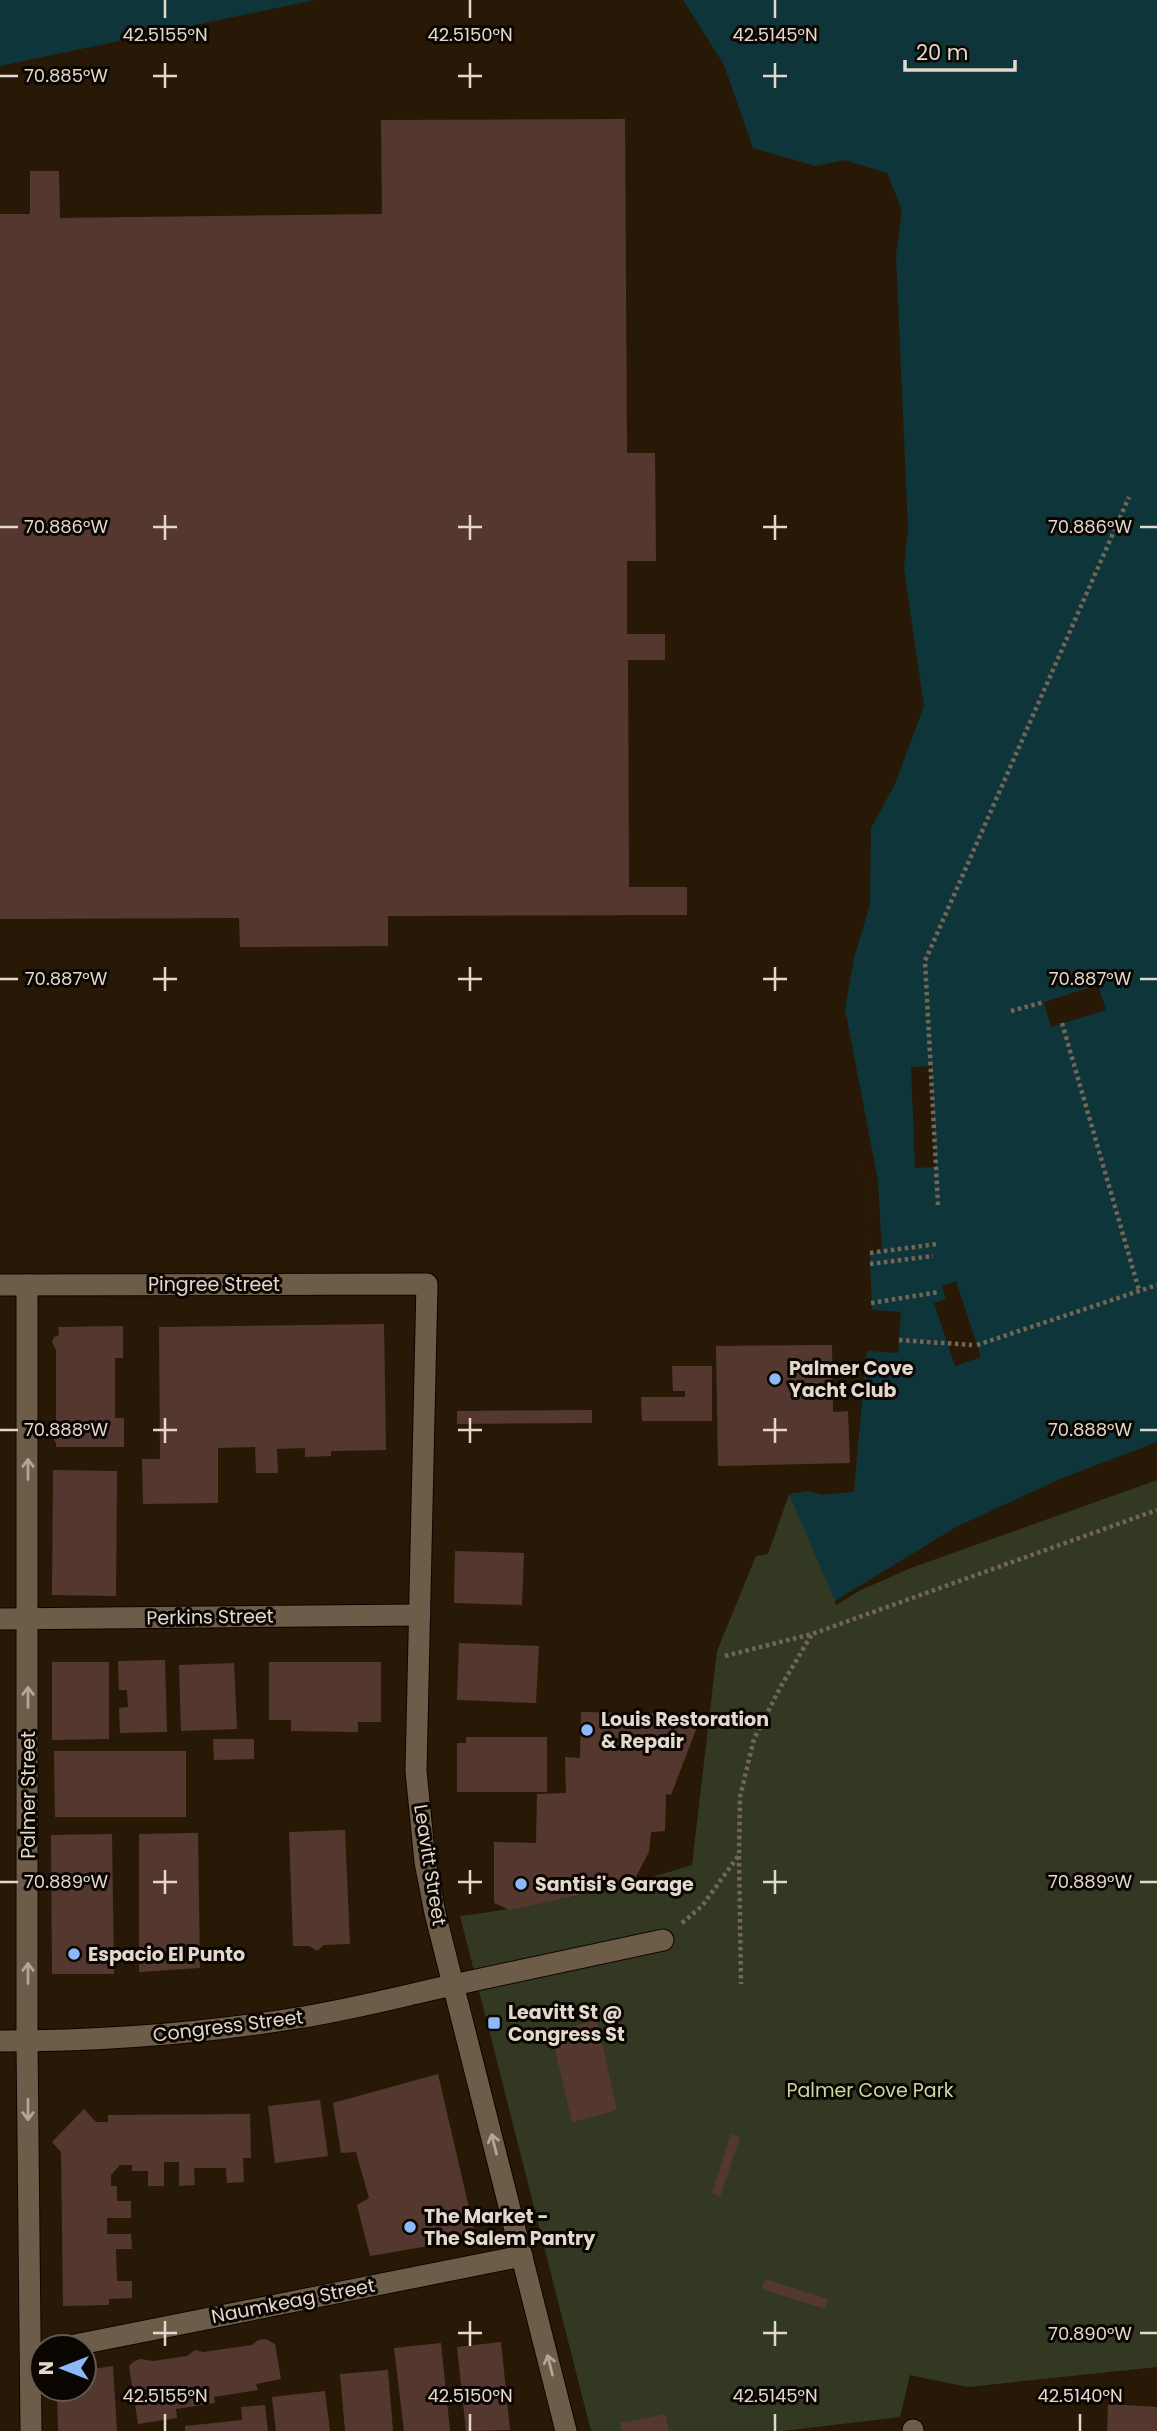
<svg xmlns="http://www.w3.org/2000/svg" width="1157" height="2431" font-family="Poppins,sans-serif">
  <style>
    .green { fill: #333822 }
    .water { fill: #0e3539 }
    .pier { fill: #281907 }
    .building { fill: #54382f }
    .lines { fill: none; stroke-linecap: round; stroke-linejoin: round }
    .lane-casing { stroke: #100400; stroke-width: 23 }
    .street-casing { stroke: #100400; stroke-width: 23 }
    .path { stroke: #736657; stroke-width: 4.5; stroke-dasharray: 3.5 3.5; stroke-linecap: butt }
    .lane { stroke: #6d5c48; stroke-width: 21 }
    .street { stroke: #6d5c48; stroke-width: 21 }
    .oneway { stroke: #b3a698 }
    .ticks { fill: none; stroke: #e2d8cd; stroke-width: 2.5 }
    .poi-dot { fill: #8cb9fc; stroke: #0c0602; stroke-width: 2.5 }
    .labels { text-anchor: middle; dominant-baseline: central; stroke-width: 6; stroke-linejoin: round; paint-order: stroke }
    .street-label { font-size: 19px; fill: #e2d8cd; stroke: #0c0602 }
    .poi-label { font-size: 19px; font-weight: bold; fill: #e2d8cd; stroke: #0c0602; text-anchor: start }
    .park-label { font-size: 19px; fill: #cad7a1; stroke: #0c0602 }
    .ticks-label { font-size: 18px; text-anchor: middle; fill: #e2d8cd; stroke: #0c0602; stroke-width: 6; stroke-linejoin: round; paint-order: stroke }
  </style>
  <rect width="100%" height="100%" fill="#281907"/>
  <!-- green -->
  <path class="green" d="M867,1351L898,1354L1157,1476V2367L967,2387L910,2375L900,2417L783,2431H591L460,1916C539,1906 616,1889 692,1865L717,1651L756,1556L768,1554L789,1494L790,1497L807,1491L822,1495L854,1492Z"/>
  <!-- water -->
  <g class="water">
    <path d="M0,0H315L0,66Z"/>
    <path d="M664,0H1157V1476L910,1564L859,1587L835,1601L789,1494L807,1491L822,1495L854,1492L867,1351L898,1353L901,1312L872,1310L868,1205L862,1162L834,1022L879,731L880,553L867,235L853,215L825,199L764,179Z"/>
  </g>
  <!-- pier -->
  <g class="pier">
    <path d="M660,0H683L724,65L753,148L815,166L845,160L887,173L902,210L896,255L908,529L904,568L924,706L895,784L871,828L870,904L854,958L845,1009L878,1181L882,1251L870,1253L868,1205L862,1162L859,1161L830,1022L834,977L830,826L839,797L875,730L877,553L863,236L851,218L823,202L763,182L739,165L724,139L707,81Z"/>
    <path d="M1098,985L1106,1010L1051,1027L1044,1002Z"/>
    <path d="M931,1066L936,1167L915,1168L911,1067Z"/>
    <path d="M956,1281L981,1357L955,1366L934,1303L946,1299L942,1286Z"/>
    <path d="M1157,1442V1480L911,1568L861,1590L836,1605L835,1601L956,1527L1060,1479Z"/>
  </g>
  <!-- building -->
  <g class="building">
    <path d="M625,119L627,453H655L656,561H627V634H665V660H628L629,887H687V915L388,916V946L240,947L239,918L0,919V214H30V171H59L60,218L382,214L381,120Z"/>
    <path d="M384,1324L386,1450L331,1451V1456L305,1457V1448L277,1449L278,1473H256L255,1447L218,1448V1503L143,1504L142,1459H160L159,1327Z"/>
    <path d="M123,1326V1358H115V1418H124V1447H56V1443L51,1435L56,1427V1350L52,1342L54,1337L59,1335L58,1327Z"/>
    <path d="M832,1345L833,1412L848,1411L850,1463L718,1466L716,1346Z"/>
    <path d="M672,1366H712V1421H642L641,1397H685V1391H673Z"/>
    <path d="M592,1410V1423L457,1424V1411Z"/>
    <path d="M53,1470L117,1471L116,1596L52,1595Z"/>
    <path d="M455,1551L524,1553L522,1605L454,1603Z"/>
    <path d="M459,1643L539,1646L536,1703L457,1700Z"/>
    <path d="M165,1660L167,1732L120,1733L119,1708L128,1707L127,1690H119L118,1661Z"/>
    <path d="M52,1662H109V1739L52,1740Z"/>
    <path d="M269,1662H381V1722H358V1732L291,1731V1720H269Z"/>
    <path d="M234,1663L237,1729L181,1731L179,1665Z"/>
    <path d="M581,1712L702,1714L671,1795L666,1794L665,1831L651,1832L649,1852L632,1884L510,1910L494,1903V1842L536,1843L537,1794L566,1793L565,1757L580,1758Z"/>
    <path d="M466,1737H547V1792H457V1743H466Z"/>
    <path d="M213,1739H254V1759L214,1760Z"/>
    <path d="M54,1751H186V1817H55Z"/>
    <path d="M345,1830L350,1944L324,1945L317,1951L309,1946H293L289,1832Z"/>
    <path d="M198,1833L200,1968L139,1972V1834Z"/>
    <path d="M112,1834L114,1974H52L51,1835Z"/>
    <path d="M597,2020L617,2110L572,2122L551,2032Z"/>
    <path d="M438,2074L476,2238L370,2256L357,2205L369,2198L356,2152L341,2153L333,2103Z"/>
    <path d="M320,2100L328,2156L275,2163L268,2106Z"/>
    <path d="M84,2109L96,2122H108V2115L250,2114L251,2158H243L244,2182L227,2183L226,2168H194L195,2185L179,2186V2162H164V2186H148V2171H132V2165H120L111,2175V2186H117V2201H131V2218H107V2234H131L132,2249H116L117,2281H132V2298L109,2299V2305L63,2306L61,2152L52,2142Z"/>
    <path d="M731,2134L740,2137L720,2197L712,2193Z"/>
    <path d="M765,2279L828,2299L825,2309L762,2289Z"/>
    <path d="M266,2339L275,2344L281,2379L256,2384L258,2390L214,2397L215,2403L176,2409L177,2418L138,2424L129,2366L133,2362L140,2359L153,2361L187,2356L195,2350L203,2352L252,2345L258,2340Z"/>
    <path d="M501,2342L510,2430L466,2431L457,2347Z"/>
    <path d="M441,2343L450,2431H404L394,2348Z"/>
    <path d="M113,2366L117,2431H58L57,2389H84V2370Z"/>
    <path d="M388,2370L393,2431H345L340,2374Z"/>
    <path d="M325,2391L330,2431H276L272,2397Z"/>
    <path d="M1108,2404L1157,2407V2431H1107Z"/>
    <path d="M265,2405L268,2431H185V2426L242,2420L241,2407Z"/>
    <path d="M665,2414L669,2431H622L620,2423Z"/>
  </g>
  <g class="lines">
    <defs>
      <path id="lane" d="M453,1985L663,1940"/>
      <g id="street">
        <path d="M0,1285L427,1284L416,1771L425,1862L435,1913L566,2431"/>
        <path d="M27,1285V2041L31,2431"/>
        <path d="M0,1619L420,1615"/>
        <path d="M0,2041C100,2041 199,2034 297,2018C349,2010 402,1996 453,1985"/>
        <path d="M65,2347L522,2256"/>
        <path d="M913,2431V2430"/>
      </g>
    </defs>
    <!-- lane casing -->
    <use href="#lane" class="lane-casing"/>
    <!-- street casing -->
    <use href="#street" class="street-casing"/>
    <!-- path -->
    <g class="path">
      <path d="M1011,1011L1044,1002"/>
      <path d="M1062,1023L1139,1290"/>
      <path d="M938,1205L925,961L1129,497"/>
      <path d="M870,1253L937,1244"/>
      <path d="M870,1264L933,1256"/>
      <path d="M871,1303L939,1292"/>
      <path d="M899,1340L972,1345"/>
      <path d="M977,1345L1157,1285"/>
      <path d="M725,1656L812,1634L1157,1510"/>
      <path d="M739,1856L741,1984"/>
      <path d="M682,1923L702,1906L739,1855L740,1797L754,1739L781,1686L812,1634"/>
    </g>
    <!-- lane -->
    <use href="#lane" class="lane"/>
    <!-- street -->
    <use href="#street" class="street"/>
  </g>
  <!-- one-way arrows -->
  <defs><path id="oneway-shaft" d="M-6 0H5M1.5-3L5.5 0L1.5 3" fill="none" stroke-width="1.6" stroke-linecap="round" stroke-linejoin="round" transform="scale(1.75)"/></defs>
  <g class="oneway">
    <use href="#oneway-shaft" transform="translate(28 1469) rotate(-90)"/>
    <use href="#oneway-shaft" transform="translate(28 1697) rotate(-90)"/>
    <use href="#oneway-shaft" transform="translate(28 1973) rotate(-90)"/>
    <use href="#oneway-shaft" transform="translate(28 2110) rotate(90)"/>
    <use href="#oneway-shaft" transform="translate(494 2144) rotate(-104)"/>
    <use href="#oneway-shaft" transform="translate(550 2365) rotate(-104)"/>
  </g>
  <!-- ticks -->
  <path class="ticks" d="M165,0V18M470,0V18M775,0V18M165,63V88M470,63V88M775,63V88M0,76H18M153,76H177M458,76H482M763,76H787M165,515V540M470,515V540M775,515V540M0,527H18M153,527H177M458,527H482M763,527H787M1140,527H1157M165,967V991M470,967V991M775,967V991M0,979H18M153,979H177M458,979H482M763,979H787M1140,979H1157M165,1418V1443M470,1418V1443M775,1418V1443M0,1430H18M153,1430H177M458,1430H482M763,1430H787M1140,1430H1157M165,1870V1894M470,1870V1894M775,1870V1894M0,1882H18M153,1882H177M458,1882H482M763,1882H787M1140,1882H1157M165,2321V2346M470,2321V2346M775,2321V2346M153,2333H177M458,2333H482M763,2333H787M1140,2333H1157M165,2414V2431M470,2414V2431M775,2414V2431M1080,2414V2431"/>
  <!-- markers -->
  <g class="poi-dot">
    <circle cx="775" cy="1379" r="7"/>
    <circle cx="587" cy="1730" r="7"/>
    <circle cx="521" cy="1884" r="7"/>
    <circle cx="74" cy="1954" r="7"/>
    <rect x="487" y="2016" width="14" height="14" rx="3.5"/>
    <circle cx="410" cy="2227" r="7"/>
  </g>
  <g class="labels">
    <!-- street labels -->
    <g class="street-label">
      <text x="214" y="1284">Pingree Street</text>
      <text transform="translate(210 1617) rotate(-1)">Perkins Street</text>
      <text transform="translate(28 1795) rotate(-90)">Palmer Street</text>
      <text transform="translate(430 1865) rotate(81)">Leavitt Street</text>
      <text transform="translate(228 2026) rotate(-7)">Congress Street</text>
      <text transform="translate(293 2301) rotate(-11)">Naumkeag Street</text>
    </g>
    <!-- poi labels -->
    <g class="poi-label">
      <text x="789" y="1368">Palmer Cove<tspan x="789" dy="22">Yacht Club</tspan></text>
      <text x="601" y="1719">Louis Restoration<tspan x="601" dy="22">&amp; Repair</tspan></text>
      <text x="535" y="1884">Santisi's Garage</text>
      <text x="88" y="1954">Espacio El Punto</text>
      <text x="508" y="2012">Leavitt St @<tspan x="508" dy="22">Congress St</tspan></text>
      <text x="424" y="2216">The Market -<tspan x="424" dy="22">The Salem Pantry</tspan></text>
    </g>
    <!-- park labels -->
    <g class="park-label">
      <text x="870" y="2090">Palmer Cove Park</text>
    </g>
  </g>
  <g class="ticks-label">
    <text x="165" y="41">42.5155°N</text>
    <text x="470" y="41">42.5150°N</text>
    <text x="775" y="41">42.5145°N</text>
    <text x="66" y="82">70.885°W</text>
    <text x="1090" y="533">70.886°W</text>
    <text x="66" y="533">70.886°W</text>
    <text x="66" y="985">70.887°W</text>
    <text x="1090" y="985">70.887°W</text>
    <text x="66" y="1436">70.888°W</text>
    <text x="1090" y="1436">70.888°W</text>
    <text x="1090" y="1888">70.889°W</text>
    <text x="66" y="1888">70.889°W</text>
    <text x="1090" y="2340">70.890°W</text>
    <text x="165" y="2402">42.5155°N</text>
    <text x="470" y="2402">42.5150°N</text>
    <text x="775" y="2402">42.5145°N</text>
    <text x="1080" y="2402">42.5140°N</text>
  </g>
  <!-- north arrow -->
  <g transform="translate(63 2368) rotate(270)"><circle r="33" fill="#0c0602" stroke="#625a53" stroke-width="2"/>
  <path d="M0-5L12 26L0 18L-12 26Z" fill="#8cb9fc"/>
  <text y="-10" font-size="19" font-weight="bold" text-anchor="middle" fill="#e2d8cd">N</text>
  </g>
  <!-- scale -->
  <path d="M905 60v10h110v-10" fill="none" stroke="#e2d8cd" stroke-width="3.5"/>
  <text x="916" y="60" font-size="21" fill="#e2d8cd" stroke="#0c0602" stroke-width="5" paint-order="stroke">20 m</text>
</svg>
